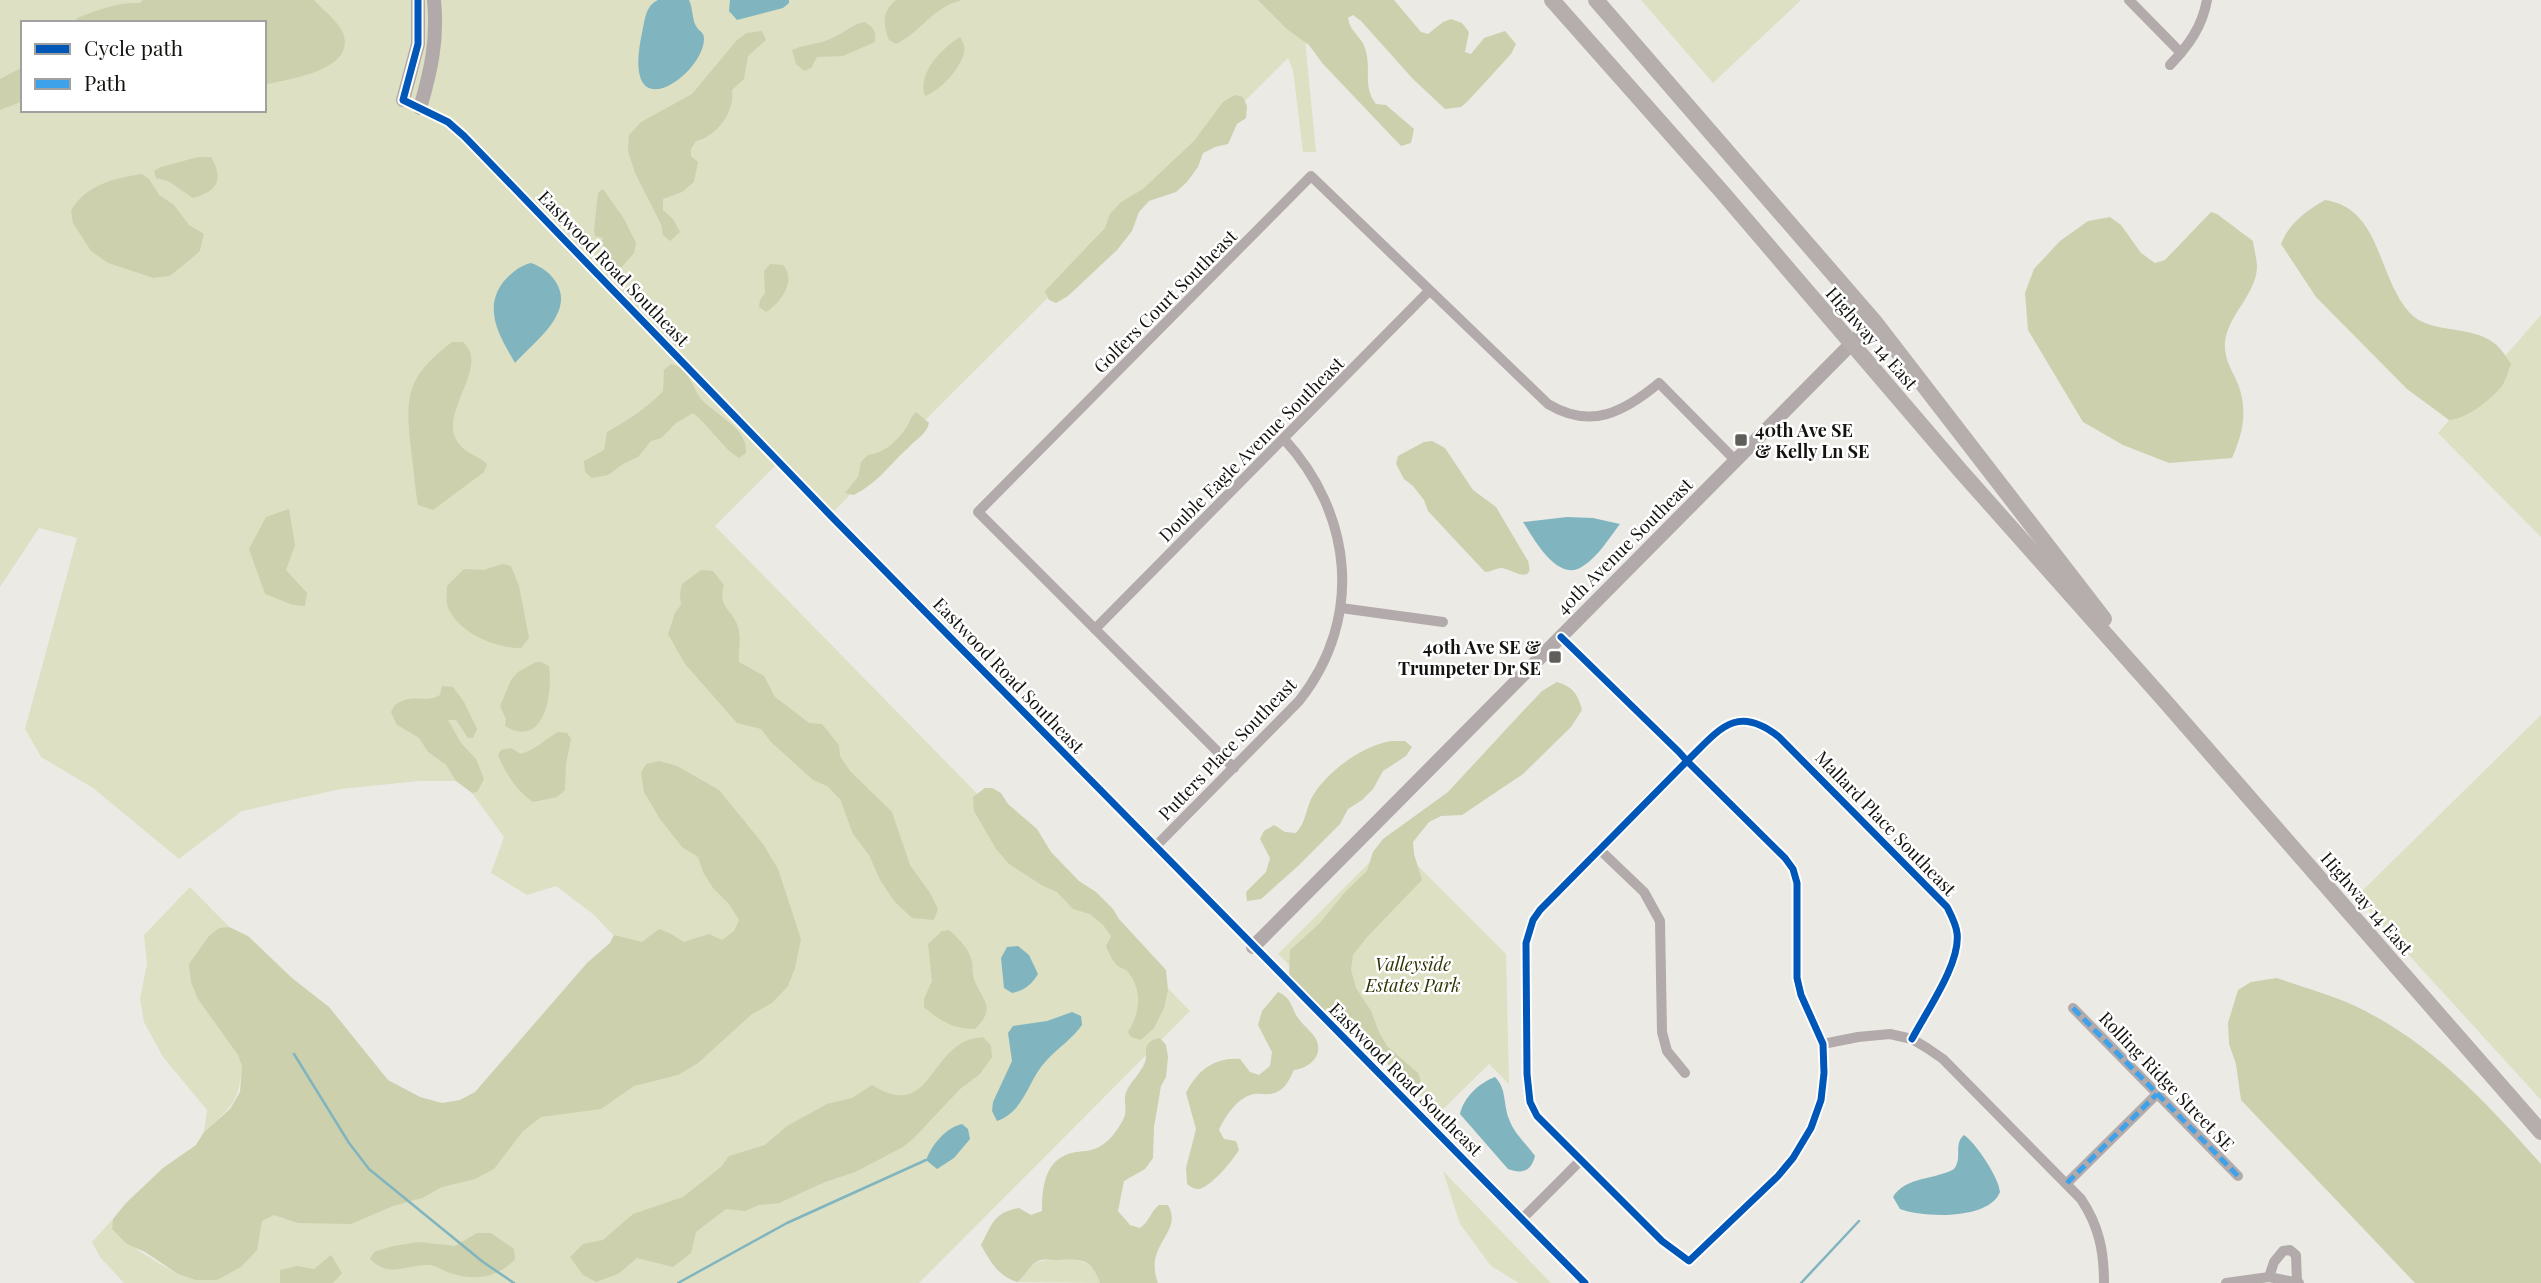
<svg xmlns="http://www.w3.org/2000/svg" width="2541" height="1283" font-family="'Playfair Display',serif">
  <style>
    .green { fill: #dde0c2; fill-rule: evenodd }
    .forest { fill: #ccd0ad }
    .water { fill: #80b5bf }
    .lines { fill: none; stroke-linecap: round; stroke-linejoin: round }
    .stream { stroke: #80b5bf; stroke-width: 2.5 }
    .street { stroke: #b3aaab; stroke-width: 10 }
    .secondary { stroke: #b1a9aa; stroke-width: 14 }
    .primary { stroke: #b5aeac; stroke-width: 16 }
    .quiet { stroke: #3da2ea; stroke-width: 5; stroke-dasharray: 10 5; stroke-linecap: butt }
    .cycleway-casing { stroke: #fff; stroke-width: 11 }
    .cycleway { stroke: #0057b8; stroke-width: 7 }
    .poi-dot { fill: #605e5b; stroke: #fff; stroke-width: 2.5 }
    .labels { text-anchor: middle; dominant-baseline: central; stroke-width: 5; stroke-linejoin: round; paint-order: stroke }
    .street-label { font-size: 18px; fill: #141310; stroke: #fff }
    .poi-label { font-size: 18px; font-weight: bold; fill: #141310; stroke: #fff; text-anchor: start }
    .park-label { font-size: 18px; font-style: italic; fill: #2e3303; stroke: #fff }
  </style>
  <rect width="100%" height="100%" fill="#eceae5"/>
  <!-- green -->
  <g class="green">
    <path d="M0,0H1345L1305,40L1316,152H1303L1293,70L1288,58L830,515L779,462L715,526L1190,1011L919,1283H124L100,1257L92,1242L113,1219L112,1229C130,1247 155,1261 178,1274L245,1187L242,1067C238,1106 231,1106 204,1132L207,1110L163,1057L144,1022L140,999L147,964L144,935L190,887L306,1005L392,1169L640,963L593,914L556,886L527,895L491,873L504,837L472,793L476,792L394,707L397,725L419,738L428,752L446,765L456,781H419L341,789L242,811L179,859L93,788L41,757L25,729L77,538L39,528L0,587ZM23,23H264V110H23ZM189,225L204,235L200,251L170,276L153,278L108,263Z"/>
    <path d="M1641,0H1801L1713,83Z"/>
    <path d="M2541,315V537L2438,433Z"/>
    <path d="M2541,715V1100L2356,897Z"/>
    <path d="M1392,840L1506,954L1509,1084L1489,1064L1438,1114L1278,954Z"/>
    <path d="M1443,1171L1551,1283H1519L1491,1266L1460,1224Z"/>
    <path d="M1071,1259C1088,1262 1094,1266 1100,1283L1017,1282C1024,1277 1026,1271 1032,1266C1042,1257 1058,1260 1071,1259Z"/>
  </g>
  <!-- forest -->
  <g class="forest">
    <path d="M143,0H314C322,9 339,22 343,33C357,71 287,79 264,85V23H75L77,18C98,10 117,2 140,3Z"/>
    <path d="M896,0H962C933,7 922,31 896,44L889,40C883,24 882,11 896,0Z"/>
    <path d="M1258,0H1394L1421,32L1428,34L1443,22L1451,19L1462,23L1469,32L1465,52L1471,54L1484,38L1505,31L1516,44L1511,54L1467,102L1461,107L1445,109L1413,79L1361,21L1353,15L1348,18C1350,32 1361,36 1365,48C1372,68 1362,86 1376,104L1386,105L1414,129L1411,143L1401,146L1323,64L1309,45L1288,30Z"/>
    <path d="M865,22C874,28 876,31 875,42L843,56L817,57L811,68L804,71L796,64L792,50C805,44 817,45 830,39C843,34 852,24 865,22Z"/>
    <path d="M762,31L766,40L748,56L744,79L732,90C735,112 717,136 696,141L691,149V156L698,162L694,182L682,192L663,199V210L673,219L680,232L670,241L663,235L661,224L635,173L628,151L629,135L641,122L692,94L737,40L747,33Z"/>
    <path d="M960,37C963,42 966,47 964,53C960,69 940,91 925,96C917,73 942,48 960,37Z"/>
    <path d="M23,67V101L0,110V79Z"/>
    <path d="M1235,95L1243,97L1247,106L1246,118L1237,124L1228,144L1215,147L1203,153L1198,167L1187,182L1176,192L1149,201L1139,212L1132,231L1117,250L1068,296L1056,303L1049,300L1045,291L1105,228L1110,214L1121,202L1143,189L1194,141L1223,102Z"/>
    <path d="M198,157H211C224,180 218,191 193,198L168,181L156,178L154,171L161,167Z"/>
    <path d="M142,174L149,179L159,195L174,205L189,225L204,234L200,251L192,258L170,276L153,278L108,263L91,251L73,223L71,211C85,185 115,178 142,174Z"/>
    <path d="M603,189L624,219L636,243L634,253L621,268C608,265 605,253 602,241L603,238L595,236L594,231L598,193Z"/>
    <path d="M2325,200C2381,208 2377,276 2409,312C2429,335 2470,324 2494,343C2501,348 2506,357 2511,364C2508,371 2506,380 2502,386C2490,400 2467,419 2449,420L2407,389L2316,297L2281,244C2289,223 2306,211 2325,200Z"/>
    <path d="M2211,212L2217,214L2253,241C2254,250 2257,259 2257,268C2255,296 2227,316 2225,343C2224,360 2232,370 2238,384C2248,411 2243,433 2232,458L2169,463L2123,445L2083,422L2028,330L2025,293L2034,269L2060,241L2088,221L2110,217L2121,225L2141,253L2155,263L2165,260Z"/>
    <path d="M770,264L783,265C797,280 781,303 766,312L759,307L760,300L765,293L764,271Z"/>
    <path d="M452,342H463C492,367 434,416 460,445C467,454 479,456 487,464L484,472L433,510L418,505C415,489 414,473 412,457C406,400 402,380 452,342Z"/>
    <path d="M671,364C691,368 691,387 702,400C717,416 748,428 746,453L739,458C721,447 710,426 693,413L676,423L661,438L651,441L638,457L623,464L608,475L592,478L585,472L584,461L604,450L607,432C628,420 647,408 663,391L664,370Z"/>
    <path d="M916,412L929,423C926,435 916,439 908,448C888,466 880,481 854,495L845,493L858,477L861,462L868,455C883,453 894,444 904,431C909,424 910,418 916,412Z"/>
    <path d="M1432,441L1445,448L1473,490L1496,507L1528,561C1536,587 1509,568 1501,568C1496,568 1491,572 1485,572L1428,511L1424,500L1413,486L1404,479L1396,464L1398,456L1424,442Z"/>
    <path d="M289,509L295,545L286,570L307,593L305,606L293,605L265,594L249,549L266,517Z"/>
    <path d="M503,564L511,566L519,586L529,638L521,648C496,649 454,631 447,604C446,599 447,591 447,586L464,569L483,570Z"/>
    <path d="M701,570L713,571L724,585C716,609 737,611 739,632C741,642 738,652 739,662L764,676L775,697L800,716L809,723L822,724L839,745L840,756L850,771L892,812L910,865L930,893L938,909L934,920L912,918L895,902L880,880L869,855L853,834L840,799L827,786L813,780L771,742L761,729L737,723L685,664L668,634L675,613L681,605L680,594L682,584Z"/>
    <path d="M536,662H541L549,666C553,692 545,750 505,726L506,719L500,706L511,680L518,672Z"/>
    <path d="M1557,682C1573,687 1578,694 1582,710L1571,727L1523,774L1462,815L1441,816L1429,822L1413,842L1414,854L1422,880L1367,937L1353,955L1351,970L1356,988L1371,1011L1379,1032L1387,1046L1418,1073L1421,1082L1419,1090L1411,1092L1368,1039L1341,1030L1299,989L1289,975L1290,950L1319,924L1346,891L1367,871L1373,852L1383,839L1448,792L1523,711L1542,691Z"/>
    <path d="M442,686L453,687L464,702L477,729L473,738H468L456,720H448L461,743L476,759L484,779L477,792L472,793L456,781L446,765L428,752L419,738L397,725L391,712L394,706C413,691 424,705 440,695Z"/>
    <path d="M558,732L567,733L571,739L566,764L565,790L557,797L533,802C517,791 505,773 498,755L501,750L511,748L521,754C534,750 546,739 558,732Z"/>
    <path d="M1391,741H1405L1412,747L1406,756L1383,771L1373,789L1362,800L1348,809L1340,824L1298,866L1261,899L1247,901L1246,892L1266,872L1270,858L1260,839L1264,831L1274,825L1285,832L1296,833C1308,819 1305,808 1314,794C1329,770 1364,745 1391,741Z"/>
    <path d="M659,761L677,766L719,790L763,844L778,869L801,939L795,968L788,986L772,1003L752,1014L698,1063L678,1075L634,1086L601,1109L541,1117L523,1131L494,1169L475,1179L442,1187L422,1198L393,1206L351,1224L298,1223L274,1215L262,1221L257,1250L241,1267L217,1280H196L178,1274L145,1252L127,1244L112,1229L113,1219L126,1203L163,1168L196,1145L204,1132L230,1109L240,1092L242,1066L238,1055L198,999L191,982L189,964L209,936L219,928L229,927L248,936L292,978L329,1007L388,1080L420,1097L442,1103L460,1100L475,1092L587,963L610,943L614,935L642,942L659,929L671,934L684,942L709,934L722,940L734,931L739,920L729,904L713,888L703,872L698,857L682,847L660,819L644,792L641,773L646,764Z"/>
    <path d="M985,788H992L1001,793L1008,804L1037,829L1051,852L1079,881L1096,892L1113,909L1119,919L1166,970L1168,990L1164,1008L1154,1028L1141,1040L1131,1037L1128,1032C1140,1013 1143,991 1128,972C1125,968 1122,969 1118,966C1112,961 1109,953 1106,946L1111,936L1103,925L1090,914L1073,909L1057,892L1043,886L1009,864L996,849L974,811L973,797Z"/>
    <path d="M949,930C959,939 969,948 972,962C973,967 972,973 974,979C981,1000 998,1006 975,1029C953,1029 940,1021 924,1007V999L932,981L928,944L942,931Z"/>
    <path d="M2277,978C2302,987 2329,994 2353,1005C2430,1041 2485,1101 2541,1164V1283H2415L2241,1100L2236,1064L2229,1044L2228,1023L2238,990L2251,982Z"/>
    <path d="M1278,992C1291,997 1291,1007 1298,1018C1303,1025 1312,1032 1316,1039C1324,1056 1309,1068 1294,1070C1290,1078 1286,1088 1277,1092C1269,1096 1262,1093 1254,1094C1238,1097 1225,1116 1219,1130L1224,1139L1236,1141L1239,1150C1233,1160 1209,1190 1197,1189C1194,1189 1190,1186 1187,1184L1186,1168L1196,1129L1186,1093C1197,1071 1214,1057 1240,1059L1250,1072L1259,1075L1270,1066L1272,1052L1258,1025L1262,1011Z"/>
    <path d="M983,1037L991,1046L992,1057L980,1074L960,1089L913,1139L903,1147L855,1172L825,1182L779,1203L759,1205L745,1211L726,1209L696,1232L691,1253L673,1267L637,1258L618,1274L596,1282L583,1275L570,1257L583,1244L603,1240L633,1214L683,1197L721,1167L729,1156L765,1145L787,1126L827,1104L852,1098L872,1085C926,1118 927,1063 962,1043C968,1039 976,1038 983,1037Z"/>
    <path d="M1160,1038L1166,1045L1168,1057L1166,1077L1161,1086L1154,1127L1153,1158L1145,1169L1124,1181L1118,1211L1130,1225L1140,1228C1149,1222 1151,1211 1159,1205H1168C1184,1233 1143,1244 1158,1283H1100C1091,1258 1081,1259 1057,1260C1052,1260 1045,1259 1041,1260C1030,1263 1026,1276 1017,1282C998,1276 990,1261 981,1245C992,1224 994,1212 1019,1208L1031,1215L1042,1211C1042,1186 1045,1157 1076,1152C1085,1151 1094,1151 1102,1145C1109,1141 1115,1133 1120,1125C1131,1110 1121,1103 1127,1090C1132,1080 1141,1073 1145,1062C1147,1057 1145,1051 1147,1046C1149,1041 1154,1039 1160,1038Z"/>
    <path d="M477,1233H491L514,1249L515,1259C498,1278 474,1281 450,1273C443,1271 438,1266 430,1265C405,1264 390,1279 370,1259L374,1252L393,1246L419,1242L455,1246Z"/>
    <path d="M331,1255L342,1273L333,1283H280V1270L297,1266L314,1269Z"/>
  </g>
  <!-- water -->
  <g class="water">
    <path d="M658,0H689C693,8 692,19 696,26C699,32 704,31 704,39C704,74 620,135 642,33C645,20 645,6 658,0Z"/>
    <path d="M730,0H789V3L783,8L737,20L729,11Z"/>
    <path d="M531,263C542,267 551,273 557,284C574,314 533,343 515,363C500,337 482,309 504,281C511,273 521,265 531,263Z"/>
    <path d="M1567,517L1593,518L1620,524C1609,538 1598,557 1583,566C1558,584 1534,539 1523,522Z"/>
    <path d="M1018,946L1029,955L1038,974C1031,985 1025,990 1012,993L1004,988L1001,958L1007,947Z"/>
    <path d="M1072,1012L1081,1016L1082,1025C1072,1039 1058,1048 1046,1061C1028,1080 1025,1111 997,1121L992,1111L993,1102L1012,1061L1008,1033L1013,1026L1047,1021Z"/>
    <path d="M1495,1077C1507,1089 1503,1104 1509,1119C1514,1134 1526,1143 1535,1156C1531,1172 1522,1174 1508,1169L1460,1114C1464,1097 1479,1083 1495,1077Z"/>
    <path d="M962,1124L968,1129L970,1139L954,1158L937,1169L926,1160C932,1145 945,1128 962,1124Z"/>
    <path d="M1964,1135C1976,1143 1999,1178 2000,1192C1989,1220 1924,1218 1900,1209L1893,1197C1906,1176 1935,1180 1954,1169C1963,1158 1953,1144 1964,1135Z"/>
  </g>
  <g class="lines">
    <!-- stream -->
    <g class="stream">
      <path d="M294,1054L349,1143L369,1169L483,1262L514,1283"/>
      <path d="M678,1283L787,1223L926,1160"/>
      <path d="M1801,1283L1859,1221"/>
    </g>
    <!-- street -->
    <g class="street">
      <path d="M2129,0L2181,53"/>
      <path d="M2170,65C2189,45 2202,27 2207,0"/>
      <path d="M403,100L448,122L464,136L830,515L1585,1283"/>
      <path d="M1341,608L1443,622"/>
      <path d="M1095,629L1429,291"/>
      <path d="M1561,637L1679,752L1687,761L1785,858L1793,869L1797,883V978L1801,995L1823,1044L1824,1073L1821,1100L1811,1128L1793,1158L1778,1176L1689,1261L1662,1241L1537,1116L1530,1102L1527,1074L1526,943L1533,920L1540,910L1687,761C1719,730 1736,703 1779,737L1947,907C1951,915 1956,924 1957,933C1961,963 1926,1012 1912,1039"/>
      <path d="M1234,768L978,512L1311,176L1548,404C1591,430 1624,412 1659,383L1735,460"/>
      <path d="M1155,847L1299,701C1364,619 1353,514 1284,439"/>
      <path d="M1599,849L1644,892L1660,921L1662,1032L1667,1051L1685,1073"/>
      <path d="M2073,1008L2238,1176"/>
      <path d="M1823,1044L1858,1037L1890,1034L1912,1039L1927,1048L1943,1059L2081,1199C2099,1226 2104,1251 2104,1283"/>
      <path d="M2067,1183L2157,1094"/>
      <path d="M1522,1219L1581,1160"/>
      <path d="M2269,1277L2274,1262L2283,1251L2290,1250L2296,1255L2297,1282"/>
      <path d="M2226,1283L2269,1277L2299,1283"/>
    </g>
    <!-- secondary -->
    <g class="secondary">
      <path d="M403,100L418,44V0"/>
      <path d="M420,108C431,71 438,39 434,0"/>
      <path d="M1253,947L1874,321"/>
    </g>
    <!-- primary -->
    <g class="primary">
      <path d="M1552,0L1723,193L1959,469L2164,700L2541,1132"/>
      <path d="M1596,0L1874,321L2104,619"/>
    </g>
    <!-- quiet -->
    <g class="quiet">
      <path d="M2073,1008L2238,1176"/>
      <path d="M2067,1183L2157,1094"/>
    </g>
    <defs>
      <g id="cycleway">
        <path d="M418,0V44L403,100L448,122L464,136L830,515L1585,1283"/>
        <path d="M1561,637L1679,752L1687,761L1785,858L1793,869L1797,883V978L1801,995L1823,1044L1824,1073L1821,1100L1811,1128L1793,1158L1778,1176L1689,1261L1662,1241L1537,1116L1530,1102L1527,1074L1526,943L1533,920L1540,910L1687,761C1719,730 1736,703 1779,737L1947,907C1951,915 1956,924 1957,933C1961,963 1926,1012 1912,1039"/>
      </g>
    </defs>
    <!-- cycleway casing -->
    <use href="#cycleway" class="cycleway-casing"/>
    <!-- cycleway -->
    <use href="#cycleway" class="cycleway"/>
  </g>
  <!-- markers -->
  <g class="poi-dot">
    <rect x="1734" y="433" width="14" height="14" rx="3.5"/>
    <rect x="1548" y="650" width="14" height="14" rx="3.5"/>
  </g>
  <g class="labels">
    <!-- street labels -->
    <g class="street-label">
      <text transform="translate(614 268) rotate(46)">Eastwood Road Southeast</text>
      <text transform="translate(1165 301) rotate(-45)">Golfers Court Southeast</text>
      <text transform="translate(1872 338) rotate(49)">Highway 14 East</text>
      <text transform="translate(1251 449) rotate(-45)">Double Eagle Avenue Southeast</text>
      <text transform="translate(1624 546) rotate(-45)">40th Avenue Southeast</text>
      <text transform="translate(1009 675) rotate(46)">Eastwood Road Southeast</text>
      <text transform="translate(1227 749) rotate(-46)">Putters Place Southeast</text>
      <text transform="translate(1886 823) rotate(46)">Mallard Place Southeast</text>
      <text transform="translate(2367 903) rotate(49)">Highway 14 East</text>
      <text transform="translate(1406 1079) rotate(45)">Eastwood Road Southeast</text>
      <text transform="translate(2167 1081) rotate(46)">Rolling Ridge Street SE</text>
    </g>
    <!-- poi labels -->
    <g class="poi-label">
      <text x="1755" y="430">40th Ave SE<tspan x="1755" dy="21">&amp; Kelly Ln SE</tspan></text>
      <text x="1541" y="647" text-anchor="end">40th Ave SE &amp;<tspan x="1541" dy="21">Trumpeter Dr SE</tspan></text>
    </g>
    <!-- park labels -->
    <g class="park-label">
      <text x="1413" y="964">Valleyside<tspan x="1413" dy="21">Estates Park</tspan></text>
    </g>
  </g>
  <!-- legend -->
  <rect x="21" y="21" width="245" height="91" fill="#ffffff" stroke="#a1a19f" stroke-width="2"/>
  <rect x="35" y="44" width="35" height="10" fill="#0057b8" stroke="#a1a19f" stroke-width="2"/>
  <text x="84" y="56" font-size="21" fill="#141310">Cycle path</text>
  <rect x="35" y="79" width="35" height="10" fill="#3da2ea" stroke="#a1a19f" stroke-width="2"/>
  <text x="84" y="91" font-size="21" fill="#141310">Path</text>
</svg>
